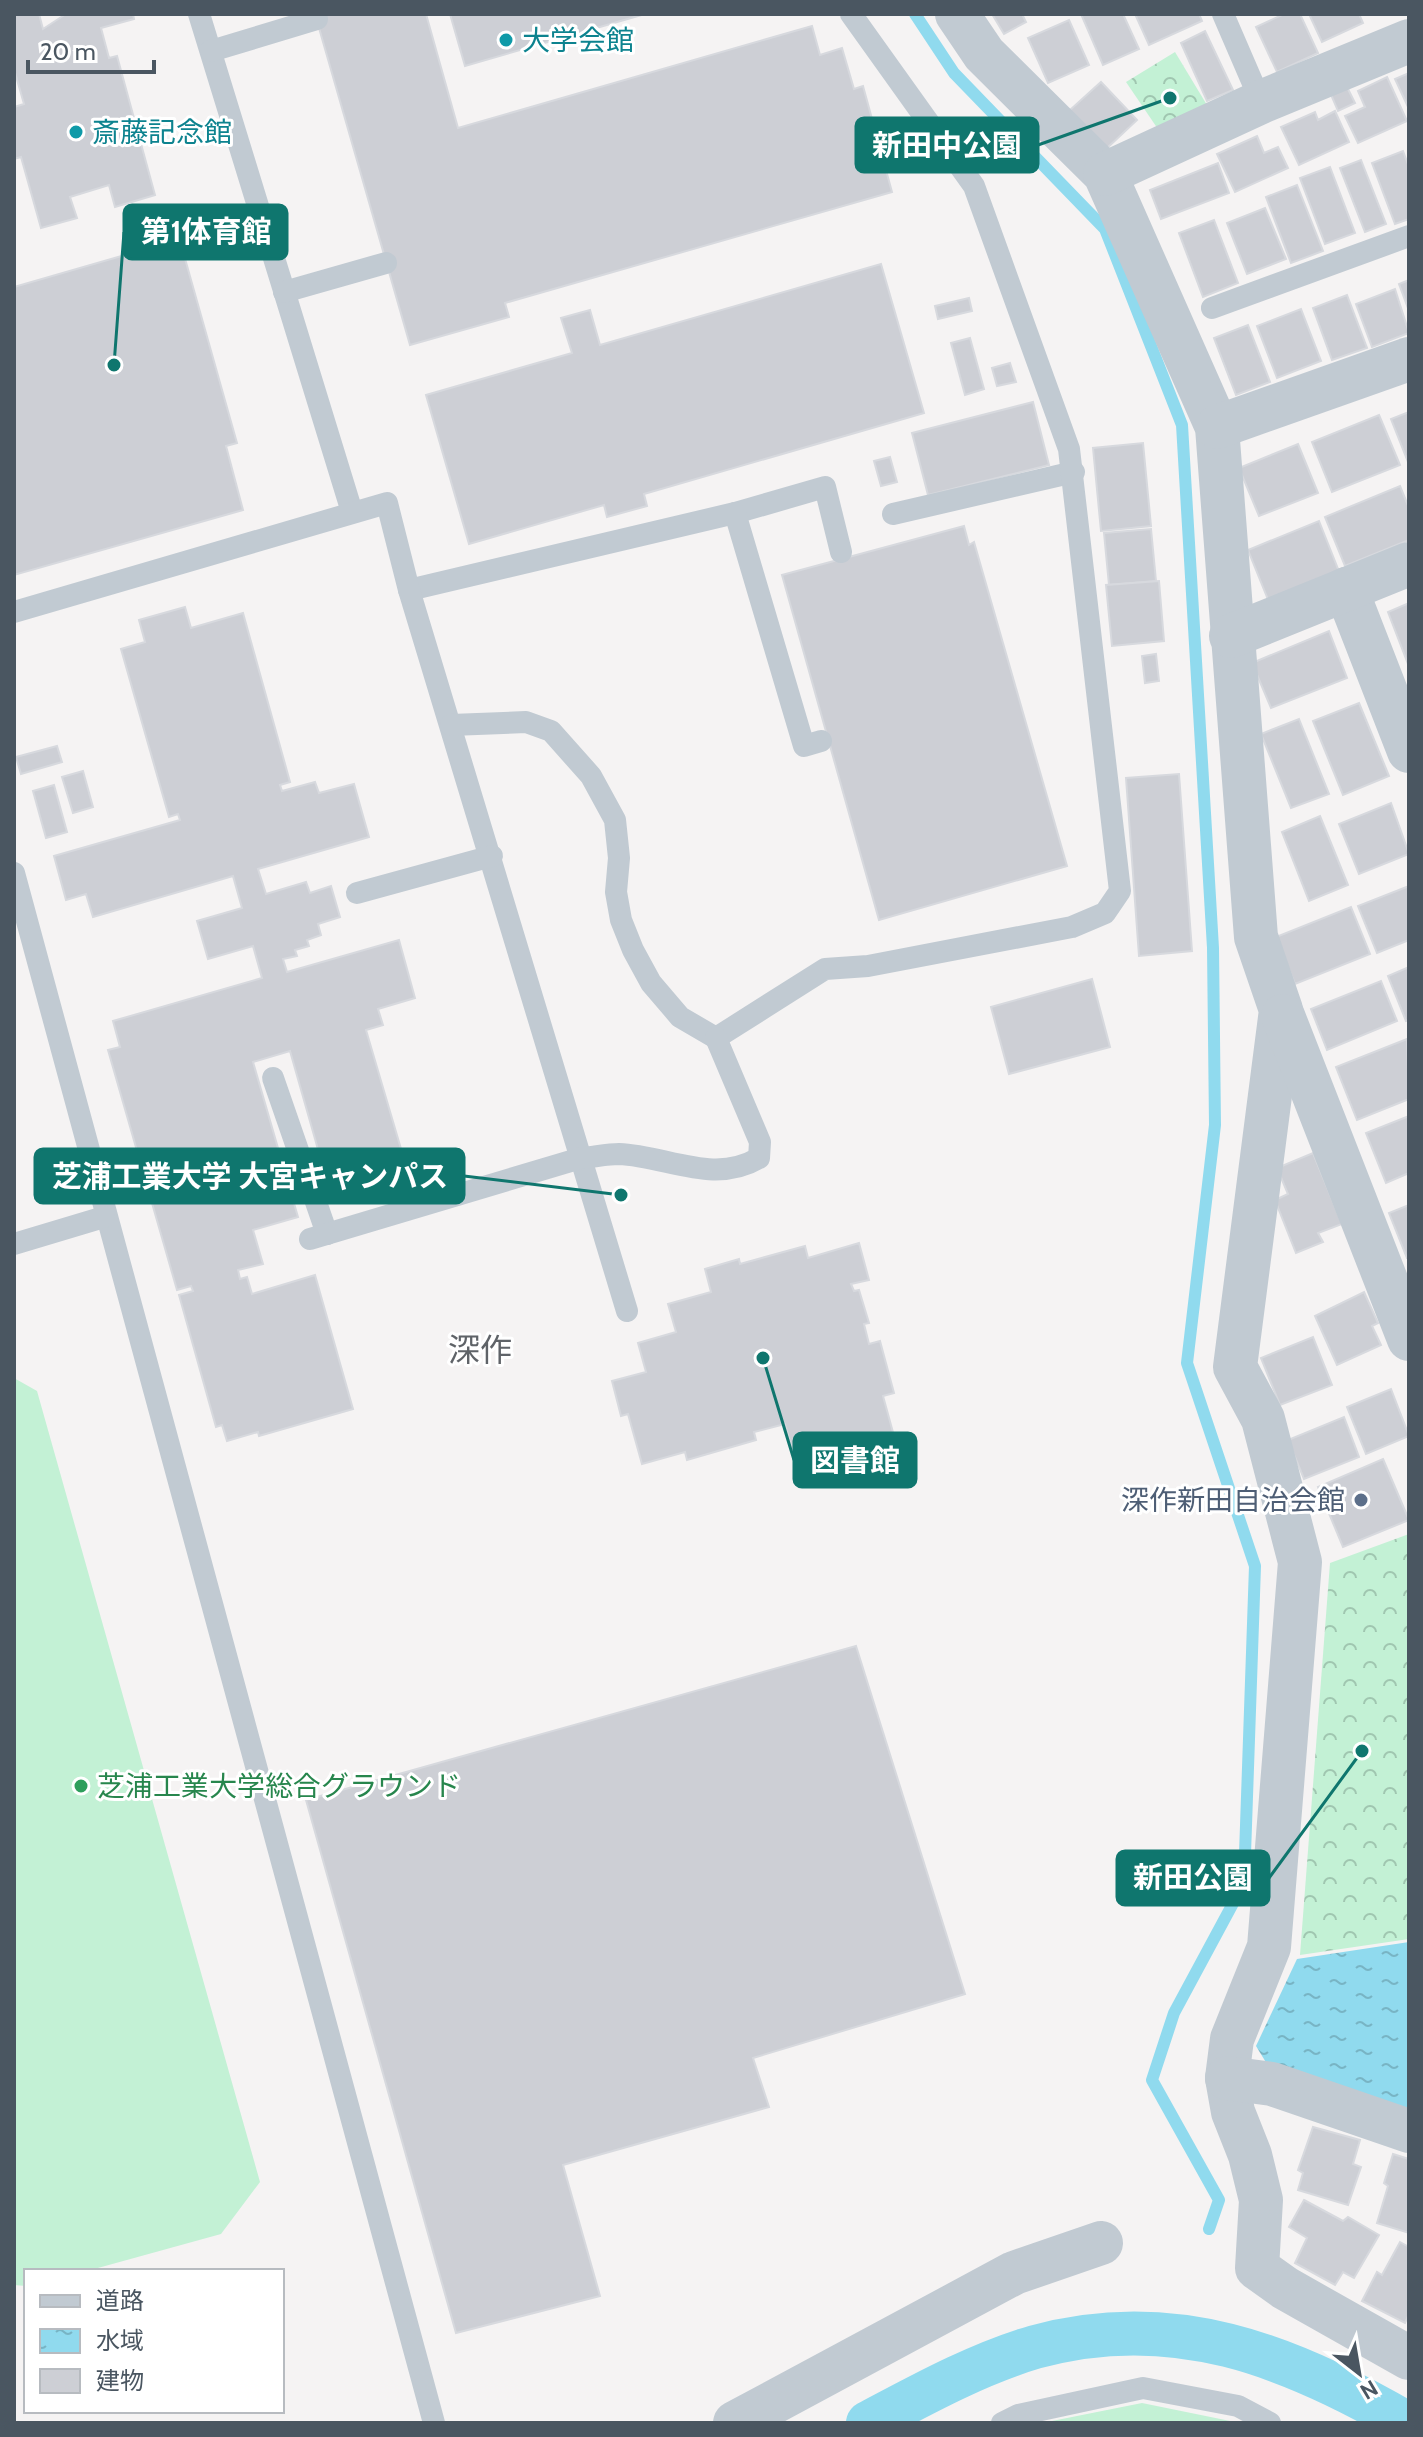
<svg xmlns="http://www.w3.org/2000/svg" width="1423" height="2437" font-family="Cabin,'Noto Sans JP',sans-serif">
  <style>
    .forest { fill: url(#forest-crowns) }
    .pitch { fill: #c3f1d5 }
    .water { fill: url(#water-ripples) }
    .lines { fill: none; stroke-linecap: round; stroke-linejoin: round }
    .stream { stroke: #90daee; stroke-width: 12 }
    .canal { stroke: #90daee; stroke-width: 44 }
    .building { fill: #cdcfd5; stroke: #d7d9de; stroke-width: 2 }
    .lane { stroke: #c1cad2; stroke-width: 22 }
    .street { stroke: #c1cad2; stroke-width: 44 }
    .culture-dot { fill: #0f9aa8; stroke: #fff; stroke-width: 3 }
    .service-dot { fill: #5c6f8a; stroke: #fff; stroke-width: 3 }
    .leisure-dot { fill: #2e9e5b; stroke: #fff; stroke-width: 3 }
    .labels { text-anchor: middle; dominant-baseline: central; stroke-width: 6; stroke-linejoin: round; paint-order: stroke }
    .culture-label { font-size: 28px; fill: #0d838f; stroke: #fff; text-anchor: start }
    .service-label { font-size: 28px; fill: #4e5e75; stroke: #fff; text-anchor: end }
    .leisure-label { font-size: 28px; fill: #27864d; stroke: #fff; text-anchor: start }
    .quarter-label { font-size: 32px; fill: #5f6368; stroke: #fff }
    .leader { fill: none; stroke: #0f766e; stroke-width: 3 }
    .callout-dot { fill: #0f766e; stroke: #fff; stroke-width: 3 }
    .callout { fill: #0f766e; stroke: #0f766e; stroke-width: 3 }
    .callout-label { font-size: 30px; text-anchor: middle; font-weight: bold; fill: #fff }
  </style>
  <defs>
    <pattern id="forest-crowns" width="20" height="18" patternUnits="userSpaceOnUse" patternTransform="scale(2)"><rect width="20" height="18" fill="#c3f1d5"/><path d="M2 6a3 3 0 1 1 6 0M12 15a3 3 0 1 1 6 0" fill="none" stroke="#a0c6b0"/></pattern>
    <pattern id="water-ripples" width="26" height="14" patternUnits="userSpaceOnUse" patternTransform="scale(2)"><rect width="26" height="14" fill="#90daee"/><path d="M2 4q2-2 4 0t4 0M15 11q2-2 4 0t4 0" fill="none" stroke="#78b4c4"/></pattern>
  </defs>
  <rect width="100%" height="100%" fill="#f5f3f3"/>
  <!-- forest -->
  <g class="forest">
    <path d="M1175,52L1213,115L1164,138L1126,82Z"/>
    <path d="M1409,1534V1939L1300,1955L1330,1563Z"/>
  </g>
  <!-- pitch -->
  <g class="pitch">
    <path d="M14,1378L37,1391L260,2182L221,2234L87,2271H26V2286L14,2285Z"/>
    <path d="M1142,2403L1240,2423H1042Z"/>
  </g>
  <!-- water -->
  <path class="water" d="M1409,1942V2117L1270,2069L1256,2046L1297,1959Z"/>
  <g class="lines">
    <!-- stream -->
    <path class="stream" d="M915,14L954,73L1105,229L1182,425L1213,948L1215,1125L1187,1363L1255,1566L1244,1883L1174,2013L1152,2080L1219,2200L1209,2229"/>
    <!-- canal -->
    <path class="canal" d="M868,2423C921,2395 977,2364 1035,2347C1172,2309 1289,2355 1406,2423"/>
  </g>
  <!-- building -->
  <g class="building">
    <path d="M14,14H39L43,29L66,14H133L134,19L101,28L109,58L117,56L155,195L115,207L109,185L70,197L77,218L41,228L21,157L14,159V107L24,104L14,69Z"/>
    <path d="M315,14H426L458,128L812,26L820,55L842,48L854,89L863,86L892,192L505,303L509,317L410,345Z"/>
    <path d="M450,14H645L465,66Z"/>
    <path d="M992,14H1022L1026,22L1004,34Z"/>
    <path d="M1081,14H1123L1139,49L1103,65Z"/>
    <path d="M1135,14H1199L1202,21L1149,45Z"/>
    <path d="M1284,14H1300L1318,53L1277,72L1256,27Z"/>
    <path d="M1309,14H1359L1363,23L1322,42Z"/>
    <path d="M1069,20L1089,65L1048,83L1028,38Z"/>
    <path d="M1205,31L1233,90L1207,101L1181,43Z"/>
    <path d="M1409,73V109L1395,79Z"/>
    <path d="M1387,77L1407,121L1358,143L1345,116L1365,107L1358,91Z"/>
    <path d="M1101,82L1137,120L1106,149L1070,110Z"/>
    <path d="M1345,83L1355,103L1338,111L1329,90Z"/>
    <path d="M1335,111L1349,142L1299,165L1281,127L1315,112L1318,120Z"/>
    <path d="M1257,136L1264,153L1278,147L1288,168L1235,192L1217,154Z"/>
    <path d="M1403,151L1409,167V219L1395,224L1372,163Z"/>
    <path d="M1361,160L1386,224L1365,232L1340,168Z"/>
    <path d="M1218,163L1229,193L1161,219L1150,190Z"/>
    <path d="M1330,167L1355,233L1325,244L1300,178Z"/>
    <path d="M1297,185L1323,251L1291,263L1266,197Z"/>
    <path d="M1265,208L1286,259L1247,274L1227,223Z"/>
    <path d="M1214,220L1238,283L1203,297L1179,233Z"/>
    <path d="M163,244L165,252L182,248L237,443L226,446L243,510L14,575V287Z"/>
    <path d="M881,264L924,413L644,494L647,506L607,517L604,505L469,544L426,395L572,353L561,318L590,310L600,345Z"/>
    <path d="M1409,280V311L1399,284Z"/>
    <path d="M1395,289L1409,333L1372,347L1356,304Z"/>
    <path d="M1347,295L1367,348L1332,360L1313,308Z"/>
    <path d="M969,298L972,311L938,319L935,306Z"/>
    <path d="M1301,309L1321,361L1277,378L1257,326Z"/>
    <path d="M1248,325L1270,382L1236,395L1214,338Z"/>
    <path d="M970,338L984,389L965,395L951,343Z"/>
    <path d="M1010,363L1016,382L997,386L992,368Z"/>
    <path d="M1033,402L1049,465L928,495L912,433Z"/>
    <path d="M1409,412V461L1408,462L1391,419Z"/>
    <path d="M1379,415L1400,465L1332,492L1312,442Z"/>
    <path d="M1143,443L1151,526L1101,531L1093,448Z"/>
    <path d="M1298,444L1318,493L1259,516L1239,468Z"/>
    <path d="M890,457L897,482L881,486L874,461Z"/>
    <path d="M1400,486L1409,508V540L1345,566L1325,517Z"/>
    <path d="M1319,521L1340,574L1269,602L1248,550Z"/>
    <path d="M964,526L969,545L974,542L1067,866L879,920L782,575Z"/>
    <path d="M1151,529L1156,581L1109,585L1104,533Z"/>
    <path d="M1159,581L1164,641L1112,646L1106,585Z"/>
    <path d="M1409,603V664H1408L1388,612Z"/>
    <path d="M185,607L191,628L243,613L290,782L280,785L282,791L315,782L319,793L354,784L369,837L258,869L266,894L306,882L310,893L331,886L340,917L318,924L321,935L307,940L309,946L295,950L297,956L283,959L287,972L399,940L415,998L378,1009L383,1025L366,1030L404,1159L327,1181L290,1051L253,1062L298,1217L253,1230L263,1264L238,1270L240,1279L247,1277L252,1294L315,1275L353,1409L259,1436L258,1432L227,1441L222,1425L216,1427L179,1295L193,1291L191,1286L177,1290L108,1050L120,1047L113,1021L262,978L253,946L208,959L197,921L242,908L233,876L93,917L86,894L66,900L54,856L180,820L178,814L169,817L121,649L145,642L139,620Z"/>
    <path d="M1329,631L1347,678L1271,708L1252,663Z"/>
    <path d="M1156,654L1159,681L1145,683L1142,656Z"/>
    <path d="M1359,703L1389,776L1343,795L1313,721Z"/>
    <path d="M1299,719L1329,794L1291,808L1261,734Z"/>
    <path d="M57,746L62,762L21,774L16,757Z"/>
    <path d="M83,771L93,807L73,813L62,777Z"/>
    <path d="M1179,774L1192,951L1139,956L1126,778Z"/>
    <path d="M54,785L67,832L46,838L33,791Z"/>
    <path d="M1391,803L1409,854L1359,874L1339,824Z"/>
    <path d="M1320,816L1348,885L1309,901L1282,832Z"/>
    <path d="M1409,886V940L1377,953L1358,906Z"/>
    <path d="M1351,907L1370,954L1295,984L1276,937Z"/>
    <path d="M1409,967V1020L1406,1021L1388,976Z"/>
    <path d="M1092,979L1110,1047L1009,1074L991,1007Z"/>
    <path d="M1381,981L1397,1021L1327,1050L1311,1009Z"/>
    <path d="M1407,1039L1409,1099L1357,1120L1336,1067Z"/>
    <path d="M1409,1116V1173L1386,1183L1366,1133Z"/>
    <path d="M1313,1153L1342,1224L1318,1233L1323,1242L1296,1253L1275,1200L1288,1194L1277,1168Z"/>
    <path d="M1409,1205V1258H1407L1389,1213Z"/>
    <path d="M859,1243L869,1280L851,1284L854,1291L859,1290L869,1323L864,1324L869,1344L880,1341L894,1393L883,1396L894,1436L796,1463L785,1424L754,1432L756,1440L687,1460L685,1452L642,1464L628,1414L621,1416L612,1381L646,1372L638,1343L676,1332L668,1304L711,1292L705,1269L739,1259L740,1264L805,1246L808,1258Z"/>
    <path d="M1364,1292L1378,1323L1372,1326L1381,1345L1337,1365L1315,1316Z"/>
    <path d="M1313,1337L1332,1385L1280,1405L1261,1358Z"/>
    <path d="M1391,1389L1409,1436L1366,1454L1347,1407Z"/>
    <path d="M1344,1417L1359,1457L1304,1479L1288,1440Z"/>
    <path d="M1383,1459L1409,1520L1343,1547L1318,1487Z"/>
    <path d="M856,1646L965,1994L753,2058L769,2107L563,2165L600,2296L456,2333L306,1800Z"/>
    <path d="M1313,2127L1360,2140L1353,2164L1361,2167L1348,2205L1298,2190L1303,2173L1298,2170Z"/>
    <path d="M1393,2154L1409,2159V2233L1377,2223L1388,2186L1384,2183Z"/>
    <path d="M1304,2200L1343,2221L1348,2217L1379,2235L1354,2278L1343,2272L1335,2285L1295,2263L1307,2238L1289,2227Z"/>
    <path d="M1400,2242L1409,2247V2314L1405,2323L1362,2301L1377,2272L1382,2275Z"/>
  </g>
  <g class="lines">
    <!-- lane -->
    <g class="lane">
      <path d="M199,14L352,512"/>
      <path d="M1223,14L1261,102"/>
      <path d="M211,51L317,19"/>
      <path d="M284,292L386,263"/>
      <path d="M1212,308L1409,236"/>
      <path d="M735,513L825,487L841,552"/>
      <path d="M893,514L1074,472"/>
      <path d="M409,590L735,513L804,746L821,741"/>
      <path d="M14,612L387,503L409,590L627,1311"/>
      <path d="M451,725L526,722L551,731L591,776L615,820L619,858L616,892L621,920L633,950L651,983L680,1017L716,1038L825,969L868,966L1072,927L1105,913L1120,891L1069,449L974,186L851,14"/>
      <path d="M14,873L434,2423"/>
      <path d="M357,893L492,856"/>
      <path d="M273,1078L327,1234"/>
      <path d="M310,1239L581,1158C594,1157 607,1154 619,1154C667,1156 714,1185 759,1158L760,1142L716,1038"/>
      <path d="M14,1244L104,1217"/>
      <path d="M1002,2423L1018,2415L1143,2388L1238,2406L1270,2423"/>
    </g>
    <!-- street -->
    <g class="street">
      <path d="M957,14L984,54L1105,174L1217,427L1256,937L1281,1010L1235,1367L1263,1419L1300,1562L1269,1947L1232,2039L1227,2078L1233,2112L1250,2155L1261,2200L1257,2268L1285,2288L1409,2358"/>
      <path d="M1105,174L1261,102L1409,41"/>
      <path d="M1217,427L1409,359"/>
      <path d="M1346,589L1409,751"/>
      <path d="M1231,636L1409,564"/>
      <path d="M1283,1016L1409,1339"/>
      <path d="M1227,2078L1272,2084L1409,2131"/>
      <path d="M735,2423L1014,2273L1101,2243"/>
    </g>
  </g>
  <!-- markers -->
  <g class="culture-dot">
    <circle cx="506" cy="40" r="8"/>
    <circle cx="76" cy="132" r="8"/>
  </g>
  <circle class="service-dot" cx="1361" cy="1500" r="8"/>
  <circle class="leisure-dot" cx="81" cy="1786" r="8"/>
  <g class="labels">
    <!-- culture labels -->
    <g class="culture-label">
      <text x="522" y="40">大学会館</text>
      <text x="92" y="132">斎藤記念館</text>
    </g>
    <!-- service labels -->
    <g class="service-label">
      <text x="1345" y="1500">深作新田自治会館</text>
    </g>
    <!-- leisure labels -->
    <g class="leisure-label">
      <text x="97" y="1786">芝浦工業大学総合グラウンド</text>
    </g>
    <!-- quarter labels -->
    <g class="quarter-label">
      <text x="480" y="1349">深作</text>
    </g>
  </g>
  <!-- callouts -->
  <path class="leader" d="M1170 98L1038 145M114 365L124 232M621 1195L464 1176M763 1358L794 1460M1362 1751L1269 1878"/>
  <g class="callout-dot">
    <circle cx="1170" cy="98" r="8"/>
    <circle cx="114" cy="365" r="8"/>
    <circle cx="621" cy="1195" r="8"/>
    <circle cx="763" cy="1358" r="8"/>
    <circle cx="1362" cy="1751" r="8"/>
  </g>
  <g class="callout">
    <rect x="856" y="118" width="182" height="54" rx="8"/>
    <rect x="124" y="205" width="163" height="54" rx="8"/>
    <rect x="35" y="1149" width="429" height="54" rx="8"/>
    <rect x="794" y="1433" width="122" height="54" rx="8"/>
    <rect x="1117" y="1851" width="152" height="54" rx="8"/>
  </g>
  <g class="callout-label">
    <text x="947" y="156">新田中公園</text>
    <text x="206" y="242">第1体育館</text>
    <text x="250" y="1187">芝浦工業大学 大宮キャンパス</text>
    <text x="855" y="1471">図書館</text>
    <text x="1193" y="1888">新田公園</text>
  </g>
  <!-- border -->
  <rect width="1423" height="2437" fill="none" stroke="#4a5661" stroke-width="32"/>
  <!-- legend -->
  <rect x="24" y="2269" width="260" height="144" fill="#ffffff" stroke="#b7bbc0" stroke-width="2"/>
  <rect x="40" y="2295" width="40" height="12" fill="#c1cad2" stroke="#b7bbc0" stroke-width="2"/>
  <text x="96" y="2309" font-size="24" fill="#4a5661">道路</text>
  <rect x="40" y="2329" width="40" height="24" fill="url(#water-ripples)" stroke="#b7bbc0" stroke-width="2"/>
  <text x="96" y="2349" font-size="24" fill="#4a5661">水域</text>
  <rect x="40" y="2369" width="40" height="24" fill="#cdcfd5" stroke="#b7bbc0" stroke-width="2"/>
  <text x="96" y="2389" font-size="24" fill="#4a5661">建物</text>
  <!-- north arrow -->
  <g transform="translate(1359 2373) rotate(149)" stroke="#ffffff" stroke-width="6" paint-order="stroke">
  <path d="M0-6L14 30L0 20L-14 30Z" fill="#4a5661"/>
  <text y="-12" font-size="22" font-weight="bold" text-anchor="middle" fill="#4a5661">N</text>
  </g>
  <!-- scale -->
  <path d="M28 60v12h126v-12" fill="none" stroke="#4a5661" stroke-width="4"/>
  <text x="40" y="60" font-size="24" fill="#4a5661" stroke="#ffffff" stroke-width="6" paint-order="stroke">20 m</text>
</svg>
